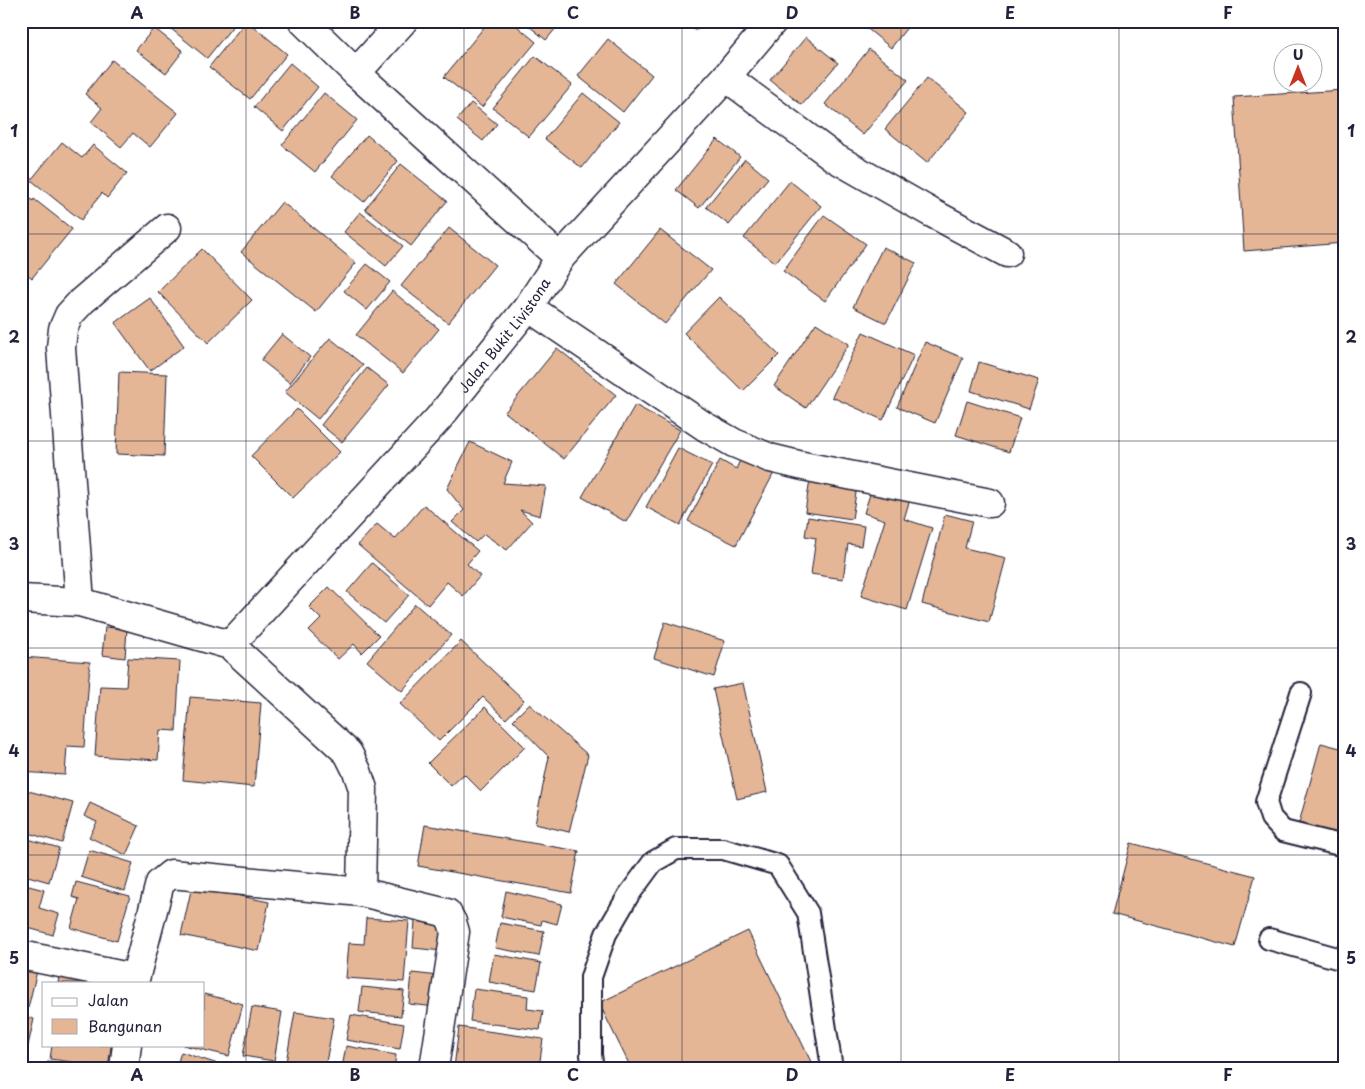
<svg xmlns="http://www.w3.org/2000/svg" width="1365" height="1089" font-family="'Playpen Sans',sans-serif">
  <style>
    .building { fill: #e4b695; stroke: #22223b }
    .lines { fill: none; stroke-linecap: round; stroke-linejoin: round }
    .service-casing { stroke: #22223b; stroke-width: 24 }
    .minor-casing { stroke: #22223b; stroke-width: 31 }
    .service { stroke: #fff; stroke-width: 20 }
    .minor { stroke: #fff; stroke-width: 28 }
    .grid { fill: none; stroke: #22223b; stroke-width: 1; stroke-opacity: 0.55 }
    .labels { text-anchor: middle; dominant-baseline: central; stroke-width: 4; stroke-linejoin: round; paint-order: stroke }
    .street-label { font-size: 14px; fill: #22223b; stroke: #fff }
    .neatline { fill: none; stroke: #22223b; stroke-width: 2 }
    .grid-label { font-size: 16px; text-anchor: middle; font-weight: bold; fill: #22223b }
  </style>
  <rect width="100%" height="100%" fill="#fff"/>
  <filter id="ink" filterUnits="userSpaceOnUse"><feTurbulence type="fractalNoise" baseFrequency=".02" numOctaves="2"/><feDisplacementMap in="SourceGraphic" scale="10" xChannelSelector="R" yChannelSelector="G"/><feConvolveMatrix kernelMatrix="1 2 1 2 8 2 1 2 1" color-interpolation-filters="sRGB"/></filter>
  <g filter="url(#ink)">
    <!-- building -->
    <g class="building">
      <path d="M153,21H166L161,28Z"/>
      <path d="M176,21H235L236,22L207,58L170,28Z"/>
      <path d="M246,21H247L287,54L250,99L209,67Z"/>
      <path d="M489,21H511L536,42L482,107L444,77Z"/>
      <path d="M523,21H562L546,40Z"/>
      <path d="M683,21H704L696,31Z"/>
      <path d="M858,21H912L891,48Z"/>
      <path d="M154,28L183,51L166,73L136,50Z"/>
      <path d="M806,37L838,63L802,105L770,80Z"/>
      <path d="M608,39L652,75L623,112L578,76Z"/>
      <path d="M869,49L908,80L863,135L825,104Z"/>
      <path d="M535,56L572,85L529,137L493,108Z"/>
      <path d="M112,60L178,113L150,147L133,133L121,147L91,122L102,108L85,94Z"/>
      <path d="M290,63L318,87L283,131L254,107Z"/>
      <path d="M927,78L969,112L927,163L885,129Z"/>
      <path d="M1344,90V243L1244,251L1234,97Z"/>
      <path d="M324,93L357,120L315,172L282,145Z"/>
      <path d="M583,93L619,122L582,168L545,139Z"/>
      <path d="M471,103L497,124L483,141L457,120Z"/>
      <path d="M367,135L398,161L364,202L332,176Z"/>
      <path d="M717,139L740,157L699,208L676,190Z"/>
      <path d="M62,142L82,158L93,145L127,173L107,198L102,193L81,220L31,180Z"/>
      <path d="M745,159L768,178L729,225L706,207Z"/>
      <path d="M401,164L447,201L411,246L365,209Z"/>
      <path d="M790,181L821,206L775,263L744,238Z"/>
      <path d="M21,191L33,201L34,199L72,229L32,278L21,269Z"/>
      <path d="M282,202L356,263L316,312L241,252Z"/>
      <path d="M360,212L403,246L386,266L344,232Z"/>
      <path d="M824,215L866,244L825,301L783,271Z"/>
      <path d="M449,228L495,265L448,323L401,286Z"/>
      <path d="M660,230L711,270L665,324L616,284Z"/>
      <path d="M883,247L916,263L886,323L853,307Z"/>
      <path d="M202,249L252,300L208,343L158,292Z"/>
      <path d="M367,264L390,282L367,310L344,291Z"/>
      <path d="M392,291L439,329L403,373L356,335Z"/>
      <path d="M719,297L779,355L743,391L684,333Z"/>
      <path d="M150,298L184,346L150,371L115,323Z"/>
      <path d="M816,323L849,344L806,408L774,386Z"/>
      <path d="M863,332L914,355L883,420L832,397Z"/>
      <path d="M282,334L310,357L290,383L261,360Z"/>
      <path d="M330,338L363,365L318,419L285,392Z"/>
      <path d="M925,342L963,358L935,423L897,407Z"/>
      <path d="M557,348L616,395L564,459L505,412Z"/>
      <path d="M979,362L1039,380L1029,409L971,391Z"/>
      <path d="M367,368L389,385L342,442L321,425Z"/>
      <path d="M119,372L167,374L164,456L116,454Z"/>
      <path d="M967,401L1020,418L1009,452L956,435Z"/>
      <path d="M635,405L680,430L626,522L582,497Z"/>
      <path d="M297,409L340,452L293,498L251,456Z"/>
      <path d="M470,442L512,462L503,483L546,486L540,516L520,510L532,522L507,550L484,534L476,542L452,522L464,510L447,489Z"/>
      <path d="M678,448L712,465L680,525L646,507Z"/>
      <path d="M743,454L775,471L736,545L688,521L720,460L736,469Z"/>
      <path d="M21,477L23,524H21Z"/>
      <path d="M810,479L857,486L852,519L805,512Z"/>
      <path d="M872,488L910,499L904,519L932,528L907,610L861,596L885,520L864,513Z"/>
      <path d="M424,505L478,551L467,564L480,576L463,596L447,582L428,605L358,545L377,524L395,539Z"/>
      <path d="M945,514L972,521L965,548L1006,558L989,622L922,604Z"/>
      <path d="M808,517L864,526L861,546L848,544L843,579L811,574L816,538L805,536Z"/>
      <path d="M372,563L409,595L384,623L347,592Z"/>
      <path d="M329,587L379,636L362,653L354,644L338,659L309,631L321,619L309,607Z"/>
      <path d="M415,604L451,635L402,691L367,661Z"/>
      <path d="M665,622L725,641L714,677L654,658Z"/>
      <path d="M105,627L127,629L125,658L102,655Z"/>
      <path d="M461,641L524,700L506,719L483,697L439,741L400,704Z"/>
      <path d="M22,657L90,662L84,747L67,746L65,775L21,772Z"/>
      <path d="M128,658L180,661L176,731L160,730L158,760L95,756L100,686L126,687Z"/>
      <path d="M743,683L767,792L737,799L713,689Z"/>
      <path d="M190,697L261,703L254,787L183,780Z"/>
      <path d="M529,704L588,755L569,832L535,824L549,757L513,720Z"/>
      <path d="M485,707L525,747L481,791L464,774L451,786L428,763Z"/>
      <path d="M1321,743L1344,749V836L1299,823Z"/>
      <path d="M21,789L73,803L62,843L21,831Z"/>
      <path d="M90,803L139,826L126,855L89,837L97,822L84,816Z"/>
      <path d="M425,825L579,851L571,893L418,866Z"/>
      <path d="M21,837L59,848L49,882L21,874Z"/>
      <path d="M1131,843L1255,876L1235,947L1112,914Z"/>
      <path d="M89,850L133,863L125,891L81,877Z"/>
      <path d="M76,882L130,896L117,941L71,928L79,899L72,897Z"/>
      <path d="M21,884L44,890L39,908L59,914L53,935L21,926Z"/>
      <path d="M192,886L269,902L259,951L181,935Z"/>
      <path d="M506,891L562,904L557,924L542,920L541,925L501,917Z"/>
      <path d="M366,918L409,921L404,982L346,978L349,943L364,944Z"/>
      <path d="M415,921L445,924L443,951L413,948Z"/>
      <path d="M500,923L544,931L539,956L495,948Z"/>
      <path d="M748,931L814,1068H631L599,1003Z"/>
      <path d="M494,954L541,963L536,990L489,982Z"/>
      <path d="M21,963L38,967L28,1008L21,1006Z"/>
      <path d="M60,971L110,983H58Z"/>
      <path d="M412,973L439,976L436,1007L409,1004Z"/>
      <path d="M362,987L404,991L401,1016L359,1012Z"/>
      <path d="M474,989L528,996L527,1009L543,1011L540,1030L470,1021Z"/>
      <path d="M204,994L243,1004L229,1056L183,1045H204Z"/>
      <path d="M252,1007L282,1012L274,1061L243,1056Z"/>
      <path d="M295,1012L334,1018L325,1068H317L286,1062Z"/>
      <path d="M351,1015L404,1024L400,1049L346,1040Z"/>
      <path d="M21,1016L34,1019L23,1068H21Z"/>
      <path d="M459,1027L543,1039L539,1068H454Z"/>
      <path d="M52,1045H123L122,1049L111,1047L108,1067L50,1059Z"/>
      <path d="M346,1046L396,1055L394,1068H342Z"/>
      <path d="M181,1052L224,1066V1068H176Z"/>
      <path d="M48,1061L97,1068H48Z"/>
    </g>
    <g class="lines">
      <defs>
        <g id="service">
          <path d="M1301,693L1266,802L1271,818L1283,831L1344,846"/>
          <path d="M1269,939L1344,960"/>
          <path d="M593,1068L591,1055V977L606,934L628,896L653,862L676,849H723L778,865L808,913L832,1068"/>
        </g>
        <g id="minor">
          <path d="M303,21L356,73L560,258"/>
          <path d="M356,73L403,21"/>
          <path d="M726,77L835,158L930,212L1007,253"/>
          <path d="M528,307L704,426L734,443L770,458L803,466L990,503"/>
          <path d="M21,599L80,602L230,645L348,753L357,771L363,789L361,892"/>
          <path d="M80,602L61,348L63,329L69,315L82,301L167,228"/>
          <path id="s1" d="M230,645L438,419L528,307L560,258L726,77L773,21"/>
          <path d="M21,955L134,978"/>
          <path d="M134,983L160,883L171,874L361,892L447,913L452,922L455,932L434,1068"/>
          <path d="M124,1068L127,1045"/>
        </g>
      </defs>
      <!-- service casing -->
      <use href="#service" class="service-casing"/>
      <!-- minor casing -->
      <use href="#minor" class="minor-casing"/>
      <!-- service -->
      <use href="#service" class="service"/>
      <!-- minor -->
      <use href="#minor" class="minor"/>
    </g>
  </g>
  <!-- grid -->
  <path class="grid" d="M246,21V1068M464,21V1068M682,21V1068M901,21V1068M1119,21V1068M21,234H1344M21,441H1344M21,648H1344M21,855H1344"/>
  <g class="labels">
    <!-- street labels -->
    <g class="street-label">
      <text stroke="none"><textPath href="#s1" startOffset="414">Jalan Bukit Livistona</textPath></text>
    </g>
  </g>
  <!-- margin -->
  <rect width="1365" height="1089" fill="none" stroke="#fff" stroke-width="55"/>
  <!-- legend -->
  <rect x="42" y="982" width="162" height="65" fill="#ffffff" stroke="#a7a7b1"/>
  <rect x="52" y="998" width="25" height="8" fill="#ffffff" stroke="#a7a7b1"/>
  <text x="88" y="1006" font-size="15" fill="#22223b">Jalan</text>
  <rect x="52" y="1019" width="25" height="15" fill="#e4b695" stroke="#a7a7b1"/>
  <text x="88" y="1032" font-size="15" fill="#22223b">Bangunan</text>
  <!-- north arrow -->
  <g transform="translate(1298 68)"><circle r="24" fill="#ffffff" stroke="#a7a7b1"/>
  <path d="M0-4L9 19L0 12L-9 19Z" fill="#c8321e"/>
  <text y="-8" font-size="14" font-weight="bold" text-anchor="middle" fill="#22223b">U</text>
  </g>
  <rect x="28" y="28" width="1310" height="1034" class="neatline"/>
  <g class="grid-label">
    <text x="137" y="19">A</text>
    <text x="355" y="19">B</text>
    <text x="573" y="19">C</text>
    <text x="792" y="19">D</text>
    <text x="1010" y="19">E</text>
    <text x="1228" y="19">F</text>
    <text x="14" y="137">1</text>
    <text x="1351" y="137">1</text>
    <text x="14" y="343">2</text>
    <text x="1351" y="343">2</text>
    <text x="14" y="550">3</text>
    <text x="1351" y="550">3</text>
    <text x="14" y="757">4</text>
    <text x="1351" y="757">4</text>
    <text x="14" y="964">5</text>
    <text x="1351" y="964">5</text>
    <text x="137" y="1081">A</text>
    <text x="355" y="1081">B</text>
    <text x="573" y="1081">C</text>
    <text x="792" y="1081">D</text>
    <text x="1010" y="1081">E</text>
    <text x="1228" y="1081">F</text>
  </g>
</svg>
